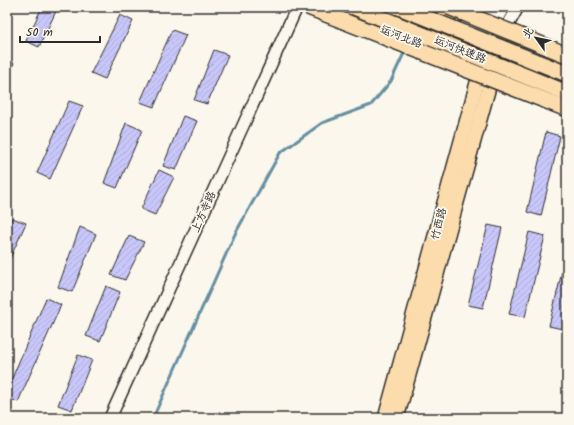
<svg xmlns="http://www.w3.org/2000/svg" width="574" height="425" font-family="Kalam,'LXGW WenKai TC',sans-serif">
  <style>
    .lines { fill: none; stroke-linecap: round; stroke-linejoin: round }
    .stream { stroke: #668fa1; stroke-width: 3 }
    .building { fill: url(#building-hatch); stroke: #2b2b2b }
    .minor-casing { stroke: #2b2b2b; stroke-width: 14 }
    .major-casing { stroke: #2b2b2b; stroke-width: 16 }
    .minor { stroke: #fbf7ec; stroke-width: 11 }
    .major { stroke: #fcdcac; stroke-width: 13 }
    .highway-bridge-casing { stroke: #2b2b2b; stroke-width: 18; stroke-linecap: butt }
    .highway-bridge { stroke: #fcdcac; stroke-width: 15 }
    .labels { text-anchor: middle; dominant-baseline: central; stroke-width: 3.5; stroke-linejoin: round; paint-order: stroke }
    .street-label { font-size: 11px; fill: #2b2b2b; stroke: #fbf7ec }
  </style>
  <defs>
    <pattern id="building-hatch" width="6" height="6" patternUnits="userSpaceOnUse"><rect width="6" height="6" fill="#c9c7fa"/><path d="M-1 1l2-2M0 6l6-6M5 7l2-2" fill="none" stroke="#adabd6"/></pattern>
  </defs>
  <rect width="100%" height="100%" fill="#fbf7ec"/>
  <filter id="ink" filterUnits="userSpaceOnUse"><feTurbulence type="fractalNoise" baseFrequency=".025" numOctaves="2"/><feDisplacementMap in="SourceGraphic" scale="8" xChannelSelector="R" yChannelSelector="G"/><feConvolveMatrix kernelMatrix="1 2 1 2 8 2 1 2 1" color-interpolation-filters="sRGB"/></filter>
  <g filter="url(#ink)">
    <g class="lines">
      <!-- stream -->
      <path class="stream" d="M153,418L235,234L280,153L322,123L371,105L391,81L405,51"/>
    </g>
    <!-- building -->
    <g class="building">
      <path d="M42,7H58L39,47L26,41Z"/>
      <path d="M120,15L133,21L105,79L91,73Z"/>
      <path d="M172,30L186,35L154,107L140,102Z"/>
      <path d="M214,50L228,55L207,104L194,100Z"/>
      <path d="M7,60L14,63L7,77Z"/>
      <path d="M69,101L83,106L50,179L37,173Z"/>
      <path d="M183,116L197,121L176,170L163,166Z"/>
      <path d="M126,123L142,130L117,188L104,183Z"/>
      <path d="M546,132L560,136L541,216L527,212Z"/>
      <path d="M159,170L174,177L155,215L141,209Z"/>
      <path d="M12,218L26,223L7,265V229Z"/>
      <path d="M488,225L502,228L483,308L468,305Z"/>
      <path d="M80,227L96,234L72,292L58,287Z"/>
      <path d="M529,232L545,236L525,317L509,314Z"/>
      <path d="M129,236L144,242L125,280L111,275Z"/>
      <path d="M566,255H567V330L549,326Z"/>
      <path d="M106,286L120,292L100,341L86,336Z"/>
      <path d="M46,298L61,305L18,402L7,398V390Z"/>
      <path d="M78,355L92,360L72,410L58,405Z"/>
    </g>
    <g class="lines">
      <defs>
        <g id="minor">
          <path d="M503,34L518,7"/>
          <path d="M110,418L297,7"/>
        </g>
        <g id="major">
          <path d="M437,7L458,15"/>
          <path d="M385,418L481,68L503,34"/>
          <path d="M397,418L494,69"/>
        </g>
      </defs>
      <!-- minor casing -->
      <use href="#minor" class="minor-casing"/>
      <!-- major casing -->
      <use href="#major" class="major-casing"/>
      <!-- minor -->
      <use href="#minor" class="minor"/>
      <!-- major -->
      <use href="#major" class="major"/>
      <defs>
        <g id="highway-bridge">
          <path d="M308,7L567,109"/>
          <path d="M354,7L567,93"/>
          <path d="M399,7L567,74"/>
          <path d="M449,7L567,55"/>
        </g>
      </defs>
      <!-- highway-bridge casing -->
      <use href="#highway-bridge" class="highway-bridge-casing"/>
      <!-- highway-bridge -->
      <use href="#highway-bridge" class="highway-bridge"/>
    </g>
  </g>
  <g class="labels">
    <!-- street labels -->
    <g class="street-label">
      <text transform="translate(401 37) rotate(21)">运河北路</text>
      <text transform="translate(460 50) rotate(22)">运河快速路</text>
      <text transform="translate(204 212) rotate(-66)">上方寺路</text>
      <text transform="translate(439 224) rotate(-75)">竹西路</text>
    </g>
  </g>
  <!-- margin -->
  <rect width="574" height="425" fill="none" stroke="#fbf7ec" stroke-width="24"/>
  <rect x="12" y="12" width="550" height="401" fill="none" stroke="#2b2b2b" stroke-width="1.5" filter="url(#ink)"/>
  <!-- north arrow -->
  <g transform="translate(536 38) rotate(303)" stroke="#fbf7ec" stroke-width="3" paint-order="stroke">
  <path d="M0-3L7 15L0 10L-7 15Z" fill="#2b2b2b"/>
  <text y="-6" font-size="11" font-weight="bold" text-anchor="middle" fill="#2b2b2b">北</text>
  </g>
  <!-- scale -->
  <path d="M20 36v6h80v-6" fill="none" stroke="#2b2b2b" stroke-width="2"/>
  <text x="26" y="36" font-size="12" fill="#2b2b2b" stroke="#fbf7ec" stroke-width="3" paint-order="stroke">50 m</text>
</svg>
